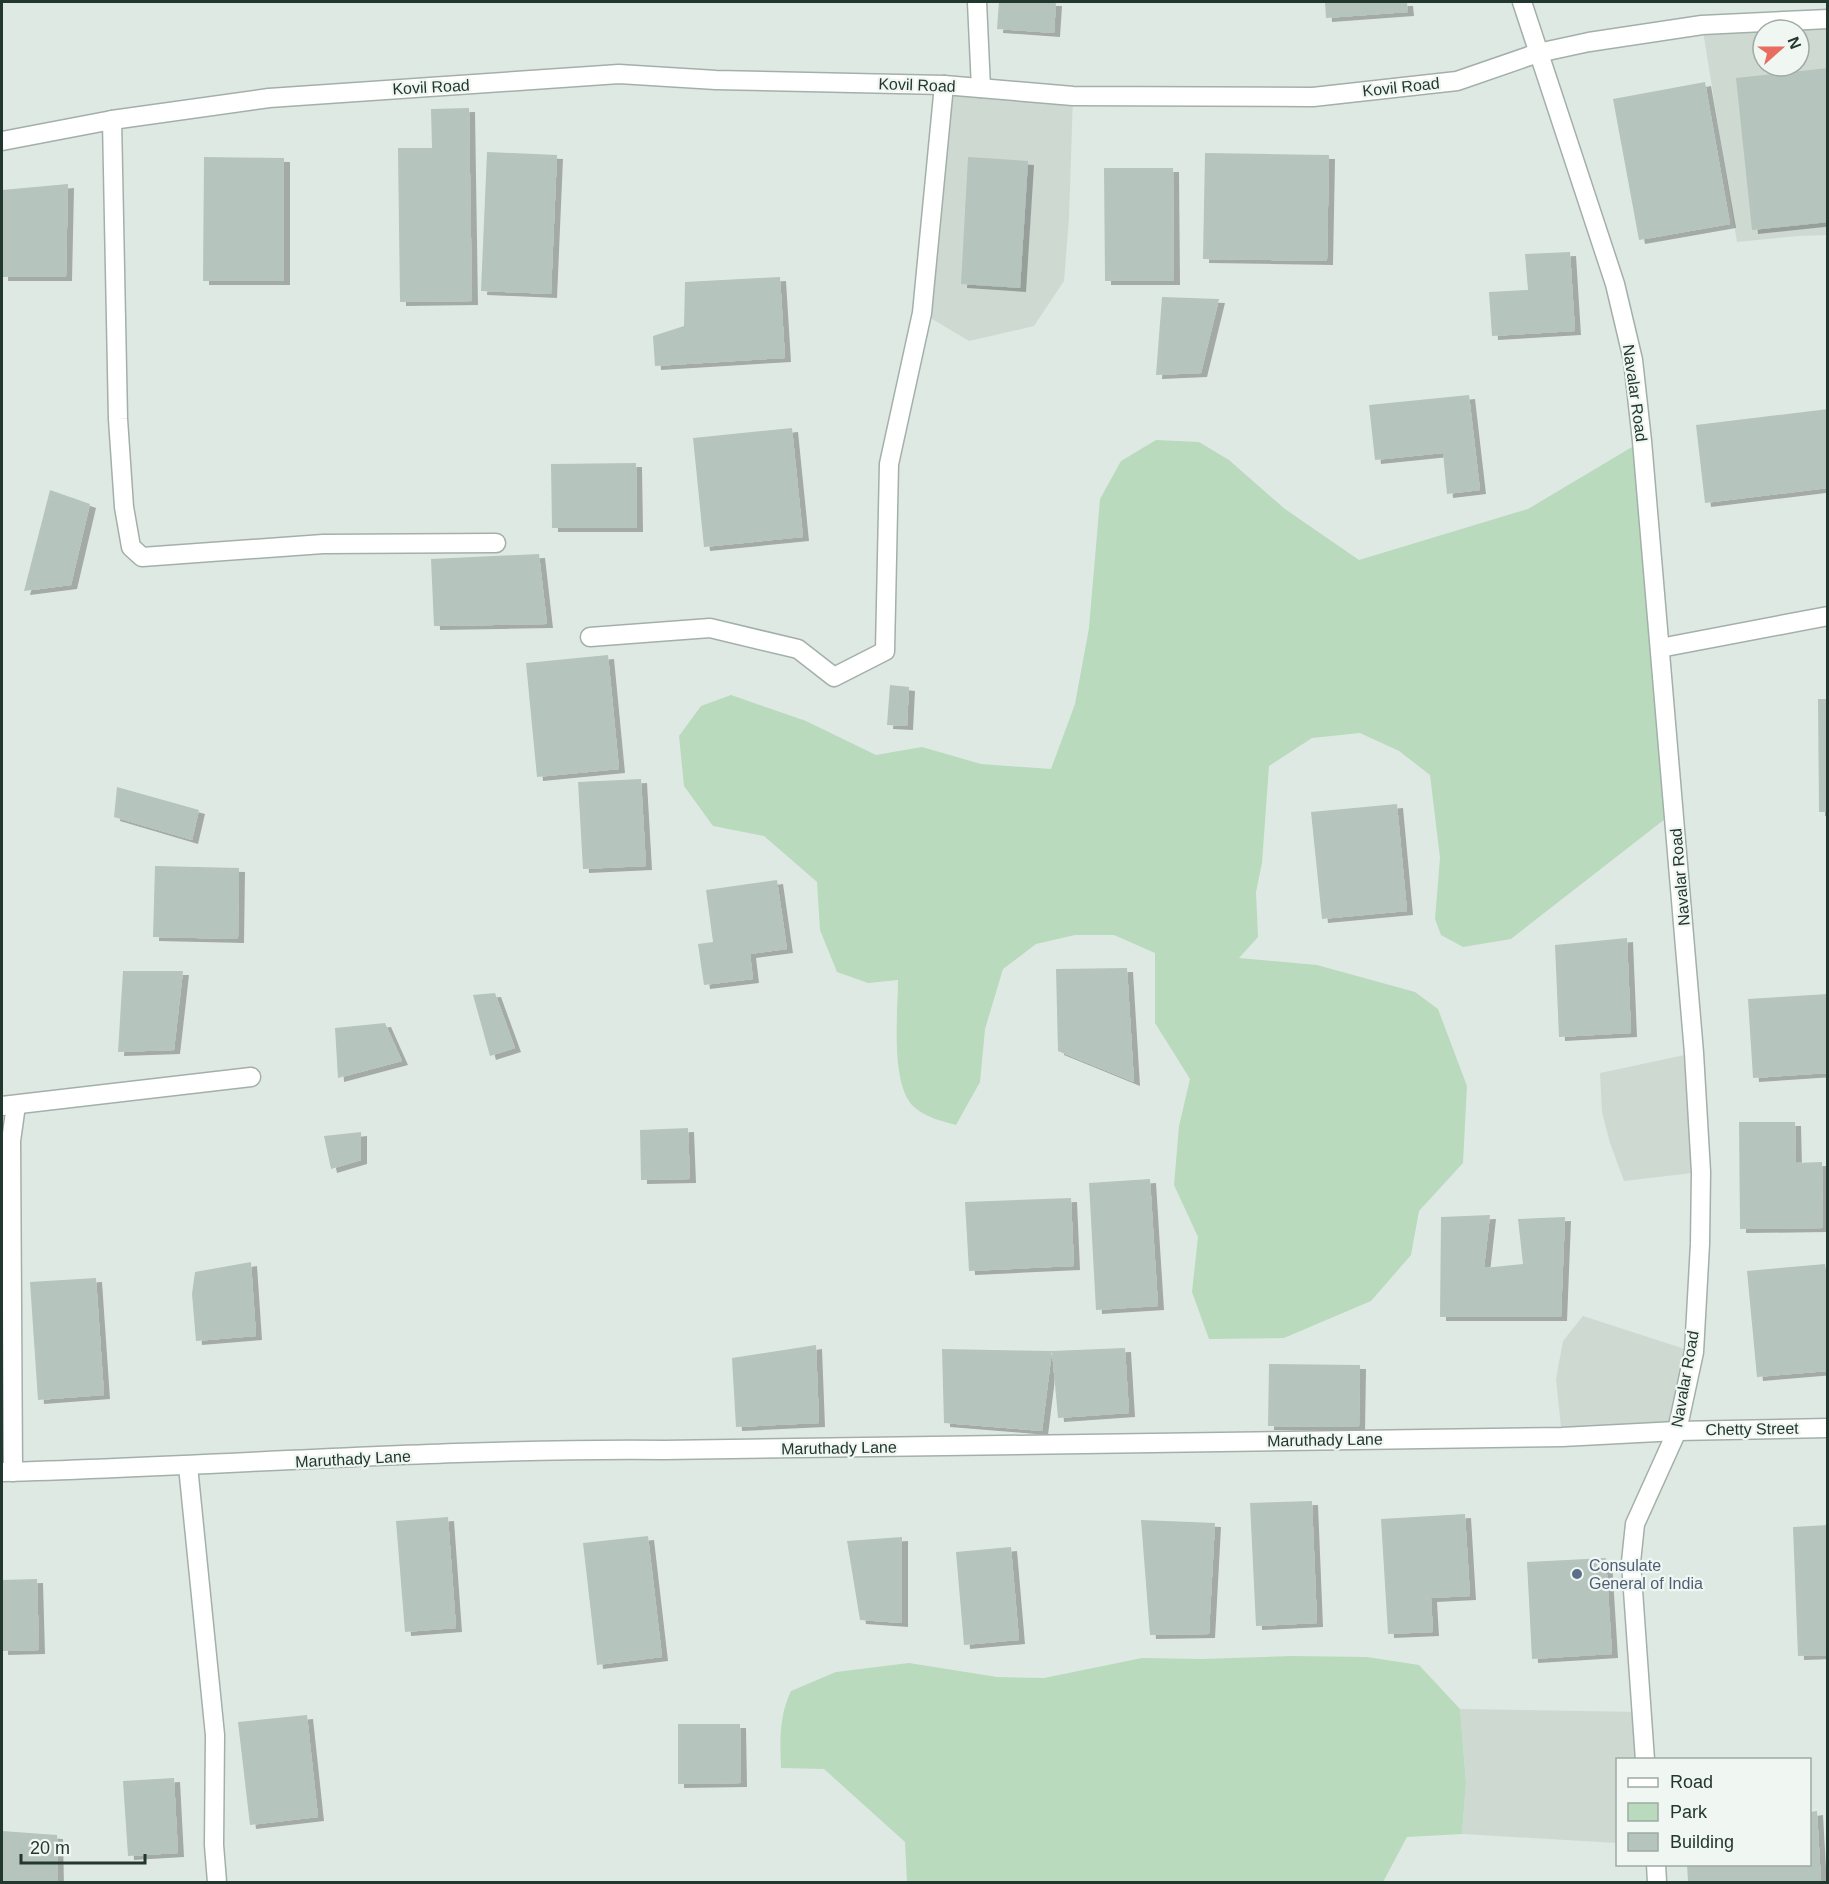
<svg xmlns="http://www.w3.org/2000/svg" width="1829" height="1884" font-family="Helvetica,sans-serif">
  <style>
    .built { fill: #ced9d2; fill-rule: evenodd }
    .green { fill: #b9dabd }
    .building { fill: #b5c4bc; filter: url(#shadow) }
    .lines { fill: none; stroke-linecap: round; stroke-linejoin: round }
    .minor-casing { stroke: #a3b0aa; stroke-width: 21 }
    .tertiary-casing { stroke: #a3b0aa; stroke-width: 21 }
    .minor { stroke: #fff; stroke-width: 18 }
    .tertiary { stroke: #fff; stroke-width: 18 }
    .service-dot { fill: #5c6f8a; stroke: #f0f6f2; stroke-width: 2 }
    .labels { text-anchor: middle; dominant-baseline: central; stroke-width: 4.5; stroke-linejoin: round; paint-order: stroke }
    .street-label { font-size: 16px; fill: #22382f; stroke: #f0f6f2 }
    .service-label { font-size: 16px; fill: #4e5e75; stroke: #f0f6f2; text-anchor: start }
  </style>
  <defs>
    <filter id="shadow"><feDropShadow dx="6" dy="4" stdDeviation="0" flood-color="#0004"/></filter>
  </defs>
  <rect width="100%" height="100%" fill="#dfe9e4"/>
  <!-- built -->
  <g class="built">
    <path d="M1827,19V235L1798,236L1737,242L1702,25ZM1763,30H1799V66H1763Z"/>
    <path d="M944,85L1073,96L1069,218L1064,281L1034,326L969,341L922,313Z"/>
    <path d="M1694,1053L1701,1172L1624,1181L1610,1143L1602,1112L1600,1073Z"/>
    <path d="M1583,1316L1694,1352L1677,1431L1562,1437L1556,1379L1563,1341Z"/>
    <path d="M1460,1709L1641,1712L1646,1759L1618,1760L1617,1843L1462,1834L1466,1782Z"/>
  </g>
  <!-- green -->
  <g class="green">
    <path d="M1156,440L1199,442L1229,460L1285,509L1359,560L1528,509L1642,441L1674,812L1511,939L1463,947L1441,935L1435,919L1440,858L1430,775L1399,751L1360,733L1312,738L1269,766L1262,863L1256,892L1258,937L1239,958L1317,965L1415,992L1438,1009L1467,1086L1463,1163L1419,1211L1411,1255L1371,1301L1284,1338L1209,1339L1192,1292L1198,1237L1174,1185L1179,1126L1190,1079L1155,1023V953L1114,935H1075L1036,944L1003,969L985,1029L980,1082L956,1125C942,1121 924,1117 913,1106C890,1083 898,1012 898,980L868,983L837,972L820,930L817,882L764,836L713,826L684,786L679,736L701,706L731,695L806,721L876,755L922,747L981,764L1051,769L1075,704L1089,628L1100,499L1121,461Z"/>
    <path d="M1292,1656L1367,1657L1419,1665L1460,1709L1466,1782L1462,1834L1407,1837L1383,1882H907L905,1842L824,1769L781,1768C780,1740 779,1716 791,1691L836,1672L909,1663L997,1677L1044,1678L1142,1658L1201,1659Z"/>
  </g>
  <!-- building -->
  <g class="building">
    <path d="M999,2H1056L1054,33L997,29Z"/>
    <path d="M1325,2H1407L1408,12L1326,18Z"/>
    <path d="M1828,68V222L1752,230L1736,78Z"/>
    <path d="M1705,82L1730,224L1639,240L1613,99Z"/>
    <path d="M469,108L472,301L400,302L398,148H432L431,109Z"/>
    <path d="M487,152L557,155L551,294L481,291Z"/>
    <path d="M1205,153L1329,155L1327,261L1203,259Z"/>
    <path d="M204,157L284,158V281H203Z"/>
    <path d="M968,157L1028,161L1020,288L961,284Z"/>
    <path d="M1104,168H1173L1174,281H1105Z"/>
    <path d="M68,184L66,277H2V190Z"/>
    <path d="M1570,252L1575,331L1492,336L1489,292L1528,290L1525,254Z"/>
    <path d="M780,277L785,358L655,366L653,336L684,326L685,282Z"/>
    <path d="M1162,297L1219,299L1201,373L1156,375Z"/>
    <path d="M1469,395L1480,490L1447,494L1443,453L1375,460L1369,405Z"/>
    <path d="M1828,409V488L1705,503L1696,425Z"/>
    <path d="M792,428L803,537L704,547L693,438Z"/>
    <path d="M636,463L637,528H552L551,464Z"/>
    <path d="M50,490L90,504L71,585L24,591Z"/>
    <path d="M539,554L547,624L434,626L431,559Z"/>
    <path d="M608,655L619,769L537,777L526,663Z"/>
    <path d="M890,685L909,687L907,726L887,725Z"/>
    <path d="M1818,699H1828V812H1819Z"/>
    <path d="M641,779L646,866L583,869L578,782Z"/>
    <path d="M117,787L199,810L192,840L114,817Z"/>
    <path d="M1397,804L1407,911L1322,919L1311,812Z"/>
    <path d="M155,866L239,868L238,939L153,937Z"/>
    <path d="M777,880L787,949L750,954L753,979L704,985L698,944L713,942L706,890Z"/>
    <path d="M1627,938L1631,1033L1559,1037L1555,945Z"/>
    <path d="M1127,968L1134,1082L1058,1051L1056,969Z"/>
    <path d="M123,971H183L174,1050L118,1052Z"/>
    <path d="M495,993L515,1048L490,1056L473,995Z"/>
    <path d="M1828,994V1073L1753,1078L1748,999Z"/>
    <path d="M385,1023L402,1061L338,1078L335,1028Z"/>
    <path d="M1739,1122H1795L1796,1163L1822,1162L1823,1228L1740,1229Z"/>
    <path d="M688,1128L690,1179L641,1180L640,1130Z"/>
    <path d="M361,1132V1160L331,1169L324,1136Z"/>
    <path d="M1150,1179L1158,1306L1096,1310L1089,1183Z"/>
    <path d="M1071,1198L1074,1266L969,1271L965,1202Z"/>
    <path d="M1490,1215L1484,1268L1523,1264L1518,1219L1565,1217L1561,1317H1440L1441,1217Z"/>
    <path d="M251,1262L256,1336L196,1341L192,1294L195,1272Z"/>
    <path d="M1825,1264L1828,1289V1371L1757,1377L1747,1271Z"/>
    <path d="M96,1278L104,1395L38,1400L30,1282Z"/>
    <path d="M816,1345L819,1423L736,1427L732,1358Z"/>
    <path d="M1125,1348L1129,1413L1058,1418L1052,1351Z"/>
    <path d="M942,1349L1052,1351L1042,1431L944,1423Z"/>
    <path d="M1269,1364L1360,1365L1359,1427L1268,1426Z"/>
    <path d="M1312,1501L1317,1623L1256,1626L1250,1503Z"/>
    <path d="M1465,1514L1470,1596L1431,1598L1433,1632L1388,1634L1381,1519Z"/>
    <path d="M448,1517L456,1628L405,1632L396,1521Z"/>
    <path d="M1141,1520L1215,1523L1209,1634L1150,1635Z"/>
    <path d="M1828,1525V1655L1798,1656L1793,1527Z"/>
    <path d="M648,1536L662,1657L597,1665L583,1543Z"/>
    <path d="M902,1537V1623L860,1620L847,1541Z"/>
    <path d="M1011,1547L1019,1640L964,1645L956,1552Z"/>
    <path d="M1606,1558L1612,1654L1532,1659L1527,1562Z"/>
    <path d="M37,1579L39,1650L2,1651V1580Z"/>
    <path d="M307,1715L318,1817L250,1825L238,1722Z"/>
    <path d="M678,1724H740L741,1783L678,1784Z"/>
    <path d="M174,1778L178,1853L128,1856L123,1781Z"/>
    <path d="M1817,1811L1821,1882H1688L1687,1864H1810V1812Z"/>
    <path d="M2,1831L57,1835L58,1882H2Z"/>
  </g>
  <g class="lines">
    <defs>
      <g id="minor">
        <path d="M977,2L981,88"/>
        <path d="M112,120L118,419L124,507L131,547L142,557L323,544L496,543"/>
        <path d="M590,637L710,628L798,649L834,677L885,651L889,464L922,313L944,85"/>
        <path d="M1660,648L1828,616"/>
        <path d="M2,1106L251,1077"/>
        <path d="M188,1466L215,1735L214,1845L217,1882"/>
        <path d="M2,1472C222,1466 443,1448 664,1450L1562,1437L1677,1431L1828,1428"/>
        <path d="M13,1472L11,1141L16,1105"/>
      </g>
      <g id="tertiary">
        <path d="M1522,2L1615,284L1633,360L1642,441L1694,1053L1701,1172L1700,1244L1694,1352L1677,1431L1635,1524L1631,1562L1645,1760"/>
        <path d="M2,141L112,120L269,98L619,74L716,80L944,85L1073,96L1313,97L1457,81L1538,53L1589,42L1702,25L1828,19"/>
        <path d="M1656,1864L1657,1882"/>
      </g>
    </defs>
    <!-- minor casing -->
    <use href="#minor" class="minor-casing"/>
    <!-- tertiary casing -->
    <use href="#tertiary" class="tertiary-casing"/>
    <!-- minor -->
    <use href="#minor" class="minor"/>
    <!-- tertiary -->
    <use href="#tertiary" class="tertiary"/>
  </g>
  <!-- markers -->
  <circle class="service-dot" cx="1577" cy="1574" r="6"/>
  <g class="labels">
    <!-- street labels -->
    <g class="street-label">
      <text transform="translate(917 85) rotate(2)">Kovil Road</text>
      <text transform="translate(431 87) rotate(-3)">Kovil Road</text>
      <text transform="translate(1401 87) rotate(-6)">Kovil Road</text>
      <text transform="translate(1635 393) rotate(82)">Navalar Road</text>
      <text transform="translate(1680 877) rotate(-95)">Navalar Road</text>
      <text transform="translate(1685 1379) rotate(-80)">Navalar Road</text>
      <text transform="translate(1752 1429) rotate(-1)">Chetty Street</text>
      <text transform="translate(1325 1440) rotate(-1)">Maruthady Lane</text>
      <text transform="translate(839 1448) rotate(-1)">Maruthady Lane</text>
      <text transform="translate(353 1459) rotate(-3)">Maruthady Lane</text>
    </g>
    <!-- service labels -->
    <g class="service-label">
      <text x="1589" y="1565">Consulate<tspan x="1589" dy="18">General of India</tspan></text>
    </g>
  </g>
  <!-- border -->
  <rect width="1829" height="1884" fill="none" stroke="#22382f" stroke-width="6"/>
  <!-- legend -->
  <rect x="1616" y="1758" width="195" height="108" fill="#f0f6f2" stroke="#9eaaa4" stroke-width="1.5"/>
  <rect x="1628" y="1778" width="30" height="9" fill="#ffffff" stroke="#9eaaa4" stroke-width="1.5"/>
  <text x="1670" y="1788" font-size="18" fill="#22382f">Road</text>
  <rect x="1628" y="1803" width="30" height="18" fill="#b9dabd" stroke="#9eaaa4" stroke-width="1.5"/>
  <text x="1670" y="1818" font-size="18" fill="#22382f">Park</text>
  <rect x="1628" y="1833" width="30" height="18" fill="#b5c4bc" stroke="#9eaaa4" stroke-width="1.5"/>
  <text x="1670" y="1848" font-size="18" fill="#22382f">Building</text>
  <!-- north arrow -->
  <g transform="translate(1781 48) rotate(69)"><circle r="28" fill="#f0f6f2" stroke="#9eaaa4" stroke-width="1.5"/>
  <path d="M0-4.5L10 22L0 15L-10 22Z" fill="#e86c5f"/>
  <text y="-9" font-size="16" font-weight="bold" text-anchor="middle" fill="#22382f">N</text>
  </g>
  <!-- scale -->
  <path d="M21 1854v9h124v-9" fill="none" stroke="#22382f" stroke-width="3"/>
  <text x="30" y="1854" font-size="18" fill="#22382f" stroke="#f0f6f2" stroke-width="4.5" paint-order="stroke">20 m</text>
</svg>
